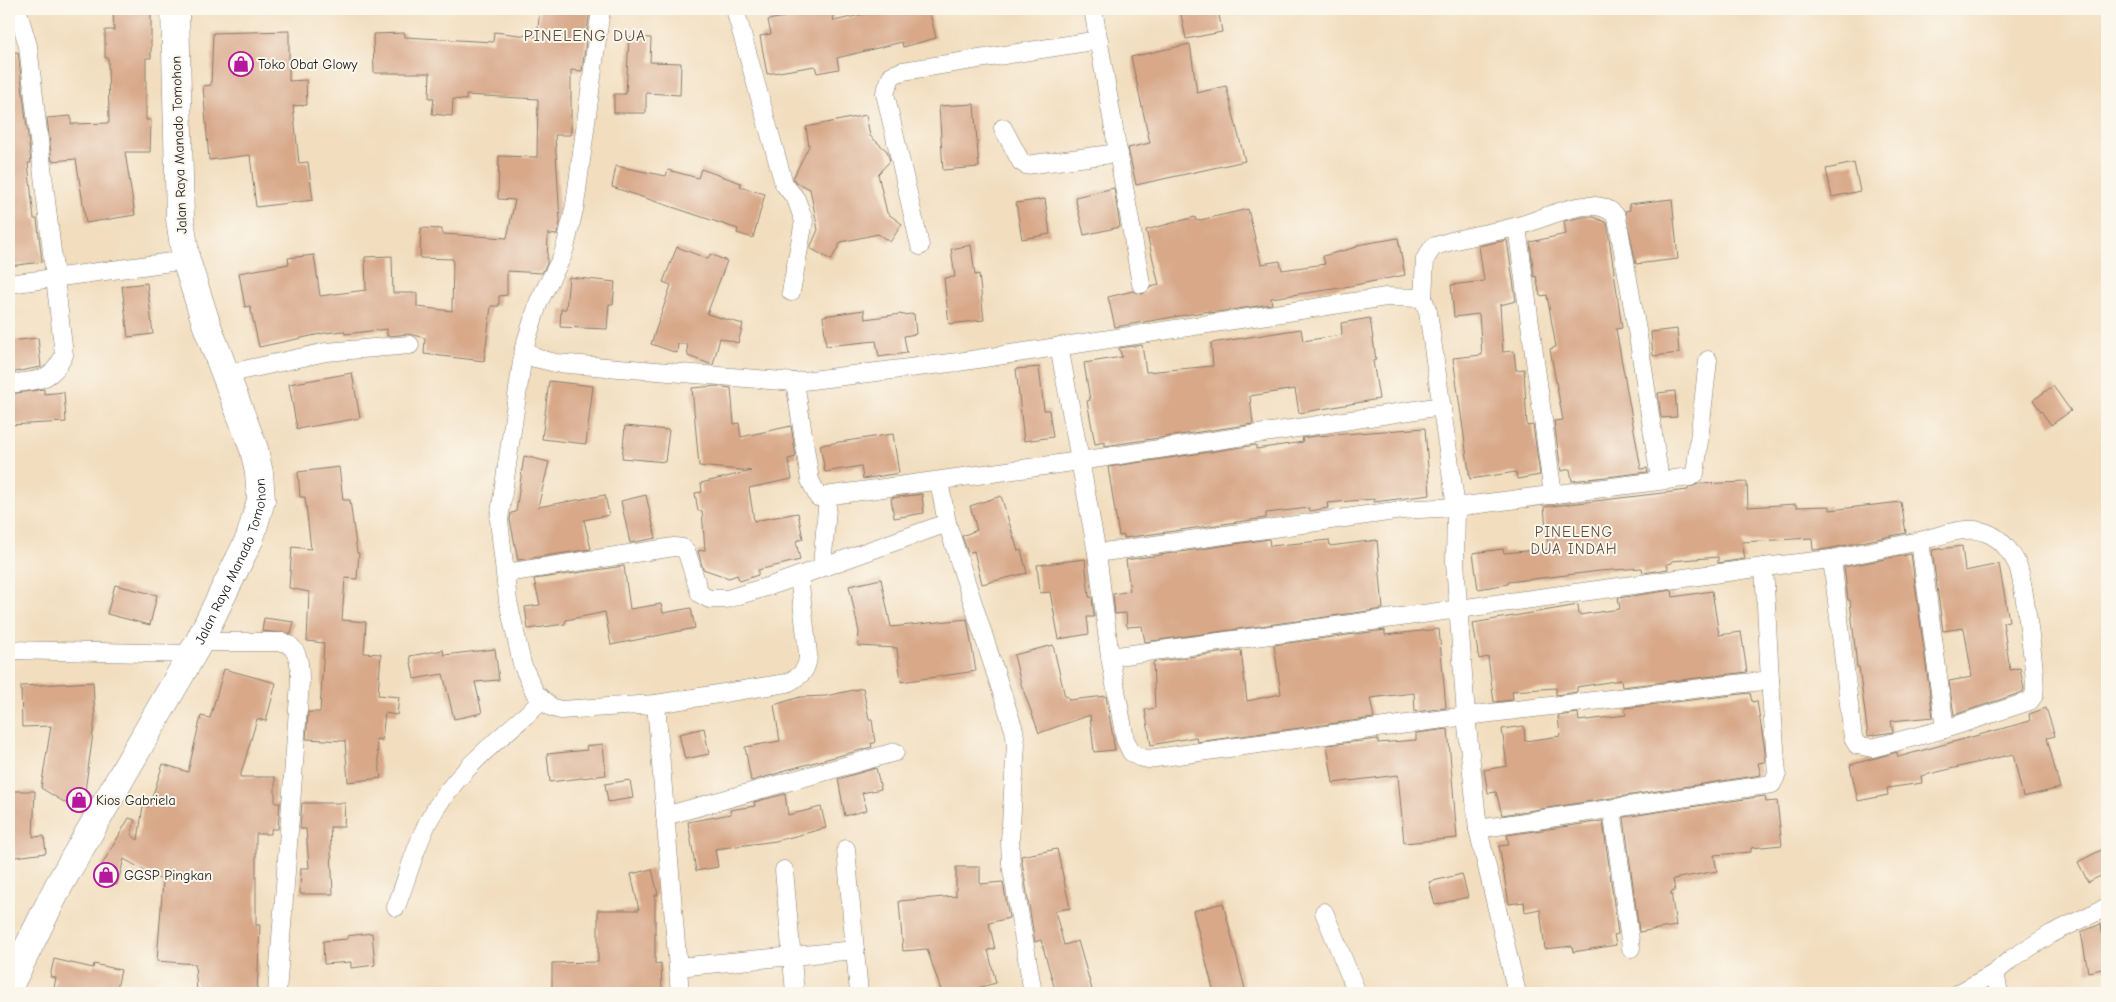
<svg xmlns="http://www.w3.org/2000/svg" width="2116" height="1002" font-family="'Comic Neue',sans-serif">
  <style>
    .building { fill: #d8a889 }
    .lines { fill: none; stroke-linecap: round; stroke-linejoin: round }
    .street-casing { stroke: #877d6e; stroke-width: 19 }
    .highway-casing { stroke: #877d6e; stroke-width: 29 }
    .street { stroke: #fff; stroke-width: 18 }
    .highway { stroke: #fff; stroke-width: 28 }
    .labels { text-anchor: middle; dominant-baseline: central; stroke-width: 4; stroke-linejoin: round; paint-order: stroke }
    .poi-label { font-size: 14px; fill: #1c1c1c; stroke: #fbf7ec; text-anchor: start }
    .street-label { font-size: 14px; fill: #1c1c1c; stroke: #fbf7ec }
    .neighbourhood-label { font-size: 15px; letter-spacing: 1px; fill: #5e4d42; stroke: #fbf7ec }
    .quarter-label { font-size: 16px; letter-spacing: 1px; fill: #5e4d42; stroke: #fbf7ec }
  </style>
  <rect width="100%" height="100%" fill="#fbf7ec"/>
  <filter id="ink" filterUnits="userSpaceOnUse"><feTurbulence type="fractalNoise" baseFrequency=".02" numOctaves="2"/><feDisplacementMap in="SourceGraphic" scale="10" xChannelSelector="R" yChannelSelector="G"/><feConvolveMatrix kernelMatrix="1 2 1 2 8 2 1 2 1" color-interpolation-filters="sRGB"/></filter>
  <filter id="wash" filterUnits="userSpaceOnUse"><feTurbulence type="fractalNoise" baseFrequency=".0096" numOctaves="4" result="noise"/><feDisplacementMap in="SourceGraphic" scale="20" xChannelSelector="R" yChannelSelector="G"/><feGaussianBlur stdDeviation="1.12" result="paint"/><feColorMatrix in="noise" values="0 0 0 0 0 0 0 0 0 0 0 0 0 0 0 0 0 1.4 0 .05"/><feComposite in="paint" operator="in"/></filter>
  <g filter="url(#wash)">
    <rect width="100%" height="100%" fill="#f2debf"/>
    <g id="blocks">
      <!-- building -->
      <g class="building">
        <path d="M113,9H151V58H146V120H151L150,152H125L135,215L86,223L76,159L52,161L47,118L71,116V124L109,123L108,58H105V30H114Z"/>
        <path d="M540,9H590L582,71L571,70V135H555L560,222L557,235L548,234L547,264L542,273L507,271V295L499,296V306H491L484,361L424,354L425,338L409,334L387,336V329L345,334L344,331L325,333L259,347L250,306L245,307L239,273L289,264L288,258L314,255L320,296L366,290L365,257L392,256L393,293H417V307L452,311L453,259L420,258L421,228L442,229V234L507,238L515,200L498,199L499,156L537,157L538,99L466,95V100L453,99L452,116L432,114L434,98H429L430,73H374L373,34L405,33V37L493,42L494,32L537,37Z"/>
        <path d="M798,9H831L834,21L886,9H929L936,38L903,47L902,42L837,58L839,69L817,73L815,66L767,74L760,36L771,34L768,20L799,14Z"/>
        <path d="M1180,9H1218L1222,32L1186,39Z"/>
        <path d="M289,31V81L306,80L307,105L293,106L299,163L308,162L313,200L256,207L250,155L209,160L203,86L211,85L213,33Z"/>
        <path d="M629,37L651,38L650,62L681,63L680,95L646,93V113H614V94H626Z"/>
        <path d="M1190,44L1197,93L1226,86L1245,161L1136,185L1128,148L1150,143L1131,57Z"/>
        <path d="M18,52L31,163H28L34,219H37L42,262L9,266V53Z"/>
        <path d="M974,104L979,167L943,170L939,106Z"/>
        <path d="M866,115L870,136L887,151L890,161L878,174L887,213L902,224L890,242L878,234L841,242L831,260L810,248L818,230L810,189L796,182L793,178L809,146L806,127Z"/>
        <path d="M1854,163L1860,191L1832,197L1826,169Z"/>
        <path d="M616,166L666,176L668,170L698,178L701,169L741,183L740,187L765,194L753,238L737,233L738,229L612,187Z"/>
        <path d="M1114,188L1120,227L1084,235L1075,197Z"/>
        <path d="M1045,199L1050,234L1022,239L1016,203Z"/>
        <path d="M1672,199L1678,259L1636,264L1625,211L1630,210L1629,204Z"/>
        <path d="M1248,209L1261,264L1280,261L1282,270L1325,264L1323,256L1357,247V245L1398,238L1405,275L1340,288L1271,298L1272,304L1209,313V311L1115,327L1108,297L1133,291L1143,294L1151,287L1159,285L1146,230L1195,217L1196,221Z"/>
        <path d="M1583,217H1594L1607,223L1622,328L1616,329L1641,469L1647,468L1648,472L1572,481L1570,469L1561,471L1554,421L1563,420L1550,349L1556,347L1547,295L1540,296L1536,276L1534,277L1530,242L1566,234L1564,221Z"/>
        <path d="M1507,240L1516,301L1500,305L1503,352L1514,351L1516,370L1524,369L1527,426L1533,425L1540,475L1517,479L1516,472L1470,479L1453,358L1482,355L1479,314L1454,317L1451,285L1484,281L1479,246Z"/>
        <path d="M971,245L975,275L979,274L984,320L949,324L944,278L955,277L951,249Z"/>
        <path d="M677,247L708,259L710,254L727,261L707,314L743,324L738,343L720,338L713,365L688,356L687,344H678L677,353L651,344L671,285L663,282Z"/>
        <path d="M569,277L615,282L613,304H609L607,329L560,327L561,309H566Z"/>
        <path d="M147,283L153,334L128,337L122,286Z"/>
        <path d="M864,310L865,319L901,314V315L914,314L916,334L904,336L907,353L879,357L876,341L826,346L823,316Z"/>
        <path d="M1370,318L1376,360L1373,361L1379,399L1299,413L1295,389L1250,396L1253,424L1105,446V442L1095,444L1087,401L1090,400L1084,363L1122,357L1119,348L1142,345L1146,372L1213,366L1211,343L1301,329L1303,341L1342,335L1341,323Z"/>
        <path d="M1677,329L1679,353L1653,356L1651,332Z"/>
        <path d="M38,338L41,367L9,373V341Z"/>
        <path d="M1039,367L1044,410H1049L1053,437L1024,441L1016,369Z"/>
        <path d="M352,373L360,418L297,429L289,384Z"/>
        <path d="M549,381L593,386L586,444L542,439Z"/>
        <path d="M716,386L731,388L734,424L739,423L741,437L791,426L796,457L788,459L792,479L749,488L754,521L798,513L803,539L796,541L800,560L758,570V575L740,581L737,575L729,578L703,569L698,551L705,550L702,511H698L695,493L702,492L701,483L751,471L699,466L692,388Z"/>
        <path d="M2053,386L2071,411L2051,425L2033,400Z"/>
        <path d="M44,389V394L64,392L66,422L9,425V394Z"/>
        <path d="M1675,391L1677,417L1661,418L1658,393Z"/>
        <path d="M625,426L669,430L665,462L622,458Z"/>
        <path d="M1425,428L1430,495L1374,502V499L1327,503L1328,508L1310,511L1309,508L1266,513V518L1124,538V535L1119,536L1108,467L1256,445V449L1303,442L1302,438L1317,436Z"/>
        <path d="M893,434L899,473L863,479L861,466L825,472L820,445Z"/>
        <path d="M524,456L549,462L538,507L605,495L609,515L584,520L591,549L518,560L510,520L511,513L516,512Z"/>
        <path d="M339,467L343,500H350L357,553H359L357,579L345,578L342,620L366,622L364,653L381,654L378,695L399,697L397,715L385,713L382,740L376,739L381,778L348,782L345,741L306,739L308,712H320L324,643L307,641L309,592L289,588L292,547L311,549L305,497H300L298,472Z"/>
        <path d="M1747,482L1748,507L1796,504V507L1830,506V510L1901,502L1906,533L1827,549L1813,550L1812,538L1742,542L1745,559L1718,563V557L1672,561V563L1667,564L1668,569L1643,573L1642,568L1600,571L1508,582V584L1478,589L1473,553L1503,549L1504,553L1548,549L1544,507L1688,490V488L1698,484Z"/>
        <path d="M922,494L924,513L894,518L891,498Z"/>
        <path d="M646,495L656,538L630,543L621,501Z"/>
        <path d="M1001,496L1018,551L1021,550L1027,573L982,584L974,551L968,553L962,536L977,530L970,506Z"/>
        <path d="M1269,539L1270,546L1329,540L1330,546L1377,540L1383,609L1145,642L1142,626L1127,627L1126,613L1115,614L1113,594L1130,591L1126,560Z"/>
        <path d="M1962,546L1965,571L1999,564L2009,621L2003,622L2010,670L2020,668L2024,689L2023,692L1954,715L1949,681L1972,677L1964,628L1943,631L1932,550Z"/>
        <path d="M1911,554L1933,717L1891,721L1893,732L1868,736L1859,667H1857L1850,600H1848L1844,567Z"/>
        <path d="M1085,559L1089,597H1092L1094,617H1087L1089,634L1059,639L1050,592L1040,593L1037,565Z"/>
        <path d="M624,566L630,609L661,604L663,613L691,608L695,628L611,645L605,612L566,620L565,624L528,629L525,607L540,605L534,579Z"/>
        <path d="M881,579L891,627L967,619L976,671L901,682L897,648L858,646L859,632L849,586Z"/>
        <path d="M115,585L157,595L150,625L107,614Z"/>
        <path d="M1672,590L1673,597L1712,591L1719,635L1741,632L1747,672L1622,687L1621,680L1577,687V692L1556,695V688L1512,691L1513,700L1494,702L1488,657L1479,659L1473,623L1578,605L1579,615L1620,609L1618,598Z"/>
        <path d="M264,618L294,622L291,634L262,631Z"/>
        <path d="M1439,629L1446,708L1415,712L1414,693L1370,698L1374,718L1197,742L1196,737L1151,745L1145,710L1155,708L1153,662L1241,650L1247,701L1281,694L1274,645L1385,630V635Z"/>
        <path d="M1053,645L1065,697L1067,696L1069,700L1106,696L1115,750L1094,752L1090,715L1039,733L1021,684L1014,655Z"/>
        <path d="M495,649L499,680L475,682L482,713L454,719L443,674L414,679L410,656L443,650L444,655Z"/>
        <path d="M224,669L276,683L266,721L257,719L240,777H275V803H280L278,829H271V834H256V925H260L257,993H197L195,964L157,961L163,881L124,859L117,885L95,877L129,818L135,820L131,835L138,840L143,806L149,807L163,764L188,772L201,716L210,718Z"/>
        <path d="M93,682L95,719L85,791L92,796L82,813L41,788L51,726L22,727L21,686Z"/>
        <path d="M863,688L869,719H872L875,743H871L872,747L782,771V772L751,781L745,747L780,741L774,705L800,697L826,696Z"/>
        <path d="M1750,693L1752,702L1757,701L1765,751V762L1758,763L1761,775L1502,815L1496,792L1488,793L1484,770L1507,766L1502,729L1524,726L1525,741L1560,736L1558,716L1578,713L1579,721L1626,715L1625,708Z"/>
        <path d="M2046,708L2055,736L2047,738L2060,788L2023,797L2013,754L1921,776L1922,783L1887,788L1888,795L1858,801L1850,765L1897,752L1898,757L2030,721L2029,714Z"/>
        <path d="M704,728L709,754L685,759L679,734Z"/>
        <path d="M1448,729L1457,838L1404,843L1398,775L1333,783L1327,745L1378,739V743L1416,740V733Z"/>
        <path d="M603,744L606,775L550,782L547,754L587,750L586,746Z"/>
        <path d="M876,768L881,789L862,793L867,810L845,816L838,779Z"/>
        <path d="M630,780L633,798L608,802L605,784Z"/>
        <path d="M9,791H35L33,837L44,836L46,853L15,857L9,810Z"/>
        <path d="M785,794L788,815L821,807L826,828L776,841L715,849L718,867L696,871L688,822L731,814L730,810L755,806L754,802Z"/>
        <path d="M1765,796L1766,802L1777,801L1782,845L1751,848V852L1714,855L1717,871L1673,879L1675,891L1671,892L1676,926L1639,932L1624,817Z"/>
        <path d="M302,803H345L344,827H330L333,894H300L301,868H309L306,829H300Z"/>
        <path d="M1603,821L1618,934L1614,935L1616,945L1573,952L1572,946L1545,949L1540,909L1525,912L1524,902L1509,904L1499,846L1509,845L1507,835Z"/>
        <path d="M2107,847V873L2088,882L2078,862Z"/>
        <path d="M1057,849L1070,908L1055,911L1064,945L1078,941L1093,993H1056L1041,940L1035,942L1021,856Z"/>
        <path d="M956,867H980V884L1003,882L1009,918L989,923L995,949L988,950L996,983L958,993H942L927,949L903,951L899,901L956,896Z"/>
        <path d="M652,869L658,895H655V964L661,963L662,993H552V963L598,962V910H639L631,874Z"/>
        <path d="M1462,874L1468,897L1435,905L1429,882Z"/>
        <path d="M1223,903L1246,993H1214L1193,911Z"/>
        <path d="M2101,924L2107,968L2088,972L2081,932Z"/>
        <path d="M372,933L375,965L351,968V962L324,964L323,941L348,939L347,936Z"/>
        <path d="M54,959L93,968L94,964L121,970L116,993H53L56,978L50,977Z"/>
      </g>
    </g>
  </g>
  <g filter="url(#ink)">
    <use href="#blocks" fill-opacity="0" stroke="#877d6e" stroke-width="1"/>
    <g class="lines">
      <defs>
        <g id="street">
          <path d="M601,9L575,205L566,244L562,257L539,301L524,348L535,358L556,363L795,382L958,362L1386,297L1423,298L1428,312L1456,507L1455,562L1466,716L1478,829L1517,993"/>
          <path d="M735,9L784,184L796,199L804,221L791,292"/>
          <path d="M1093,9L1141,284"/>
          <path d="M1003,128L1021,162L1026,165L1119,153"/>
          <path d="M1517,227L1553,495"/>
          <path d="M920,246L885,93L892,75L903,71L1099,40"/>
          <path d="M9,284L186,260"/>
          <path d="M1423,298L1425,259L1433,247C1459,237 1488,234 1515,227C1542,221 1595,189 1617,217L1638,336L1660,480"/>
          <path d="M1059,346L1097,553L1110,657L1125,739L1131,752L1139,757L1148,759L1466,716L1770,680L1764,567L1110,657"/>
          <path d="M524,348L499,520L508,601L522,664L535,693L551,707L560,710L656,704L680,993"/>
          <path d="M226,374L326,352L410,345"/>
          <path d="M795,382L810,480L818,497L1080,461L1442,406"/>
          <path d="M9,384C36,380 51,383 64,355L28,46L19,15L14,9"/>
          <path d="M939,481L947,523L1014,730L1016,744L1010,841L1011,864L1033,993"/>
          <path d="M1097,553L1402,510L1456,507L1690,477L1695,473L1696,467L1708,360"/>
          <path d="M1832,559L1853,738L1857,745L1872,748L1945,729L2030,701C2031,699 2033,697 2034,695C2038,683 2023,580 2018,566C2012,553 2001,538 1987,533C1966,524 1941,536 1920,541"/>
          <path d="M822,567L828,497"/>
          <path d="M1764,567L1832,559L1920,541L1945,729"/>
          <path d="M506,573L674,547L683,548L687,553L700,594L709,599H727L776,584L947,523"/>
          <path d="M199,642H284C300,649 300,666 300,682L277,993"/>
          <path d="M9,650L192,654"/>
          <path d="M656,704L787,683C801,676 808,670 808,654L799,576"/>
          <path d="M1612,809L1631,948"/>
          <path d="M665,816L895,752"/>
          <path d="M1478,829L1772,784L1777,774L1770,680"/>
          <path d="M846,849L855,950"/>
          <path d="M784,870L795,993"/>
          <path d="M396,907C407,879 415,847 429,820C454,772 502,737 542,701"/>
          <path d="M1324,912L1357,993"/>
          <path d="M678,967L855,950L859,993"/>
          <path d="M1995,973L1999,993"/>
          <path d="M1959,993L1995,973L2011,959L2051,934L2107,907"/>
        </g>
        <g id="highway">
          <path id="s1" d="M9,986L59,885L199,642L250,538L261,500L259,473L254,449L207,326L186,260L180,219L175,9"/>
        </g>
      </defs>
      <!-- street casing -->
      <use href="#street" class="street-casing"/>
      <!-- highway casing -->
      <use href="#highway" class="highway-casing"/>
      <!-- street -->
      <use href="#street" class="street"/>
      <!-- highway -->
      <use href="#highway" class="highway"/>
    </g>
  </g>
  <!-- icons -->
  <defs>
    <symbol id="shop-ring" viewBox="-11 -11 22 22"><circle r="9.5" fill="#fbf7ec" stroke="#b5179e" stroke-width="1.5"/><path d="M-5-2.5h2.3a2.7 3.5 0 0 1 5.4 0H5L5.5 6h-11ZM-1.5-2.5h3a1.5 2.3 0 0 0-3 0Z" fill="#b5179e"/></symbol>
  </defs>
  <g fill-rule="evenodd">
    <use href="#shop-ring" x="227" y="50" width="28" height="28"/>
    <use href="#shop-ring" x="65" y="786" width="28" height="28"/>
    <use href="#shop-ring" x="92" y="861" width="28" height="28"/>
  </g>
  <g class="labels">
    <!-- poi labels -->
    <g class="poi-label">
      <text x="258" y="64">Toko Obat Glowy</text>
      <text x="96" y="800">Kios Gabriela</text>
      <text x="124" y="875">GGSP Pingkan</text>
    </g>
    <!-- street labels -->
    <g class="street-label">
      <text transform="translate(179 145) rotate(-92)">Jalan Raya Manado Tomohon</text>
      <text stroke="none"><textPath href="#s1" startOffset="481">Jalan Raya Manado Tomohon</textPath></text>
    </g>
    <!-- neighbourhood labels -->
    <g class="neighbourhood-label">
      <text x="1574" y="532">PINELENG<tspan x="1574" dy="17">DUA INDAH</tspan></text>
    </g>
    <!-- quarter labels -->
    <g class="quarter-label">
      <text x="585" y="36">PINELENG DUA</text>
    </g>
  </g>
  <!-- margin -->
  <rect width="2116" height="1002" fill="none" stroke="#fbf7ec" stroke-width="30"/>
</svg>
